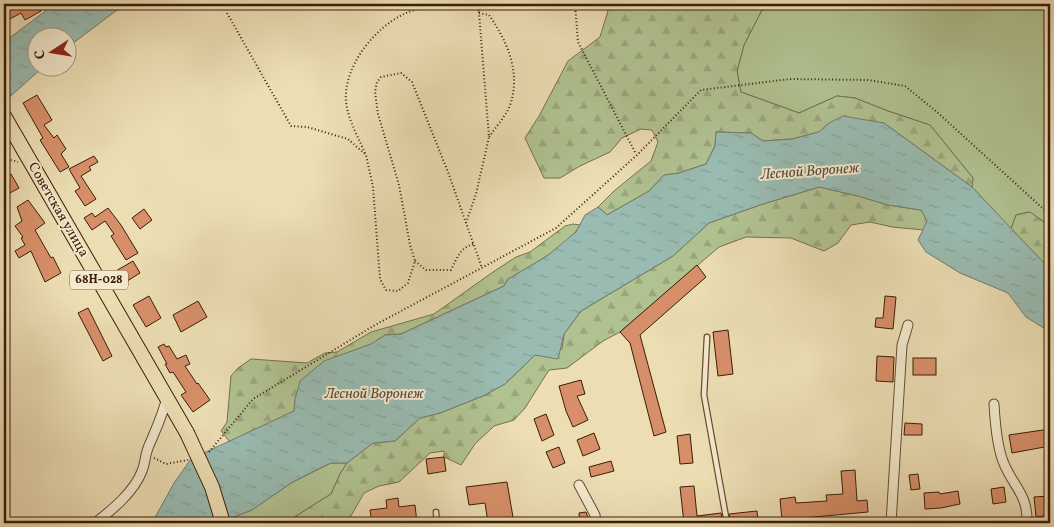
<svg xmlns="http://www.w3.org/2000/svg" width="1054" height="527" font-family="Vollkorn,serif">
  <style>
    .grass { fill: #b1c291; stroke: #76704c }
    .forest { fill: url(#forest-firs); stroke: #76704c }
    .water { fill: url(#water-ripples); stroke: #737c6d }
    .building { fill: #d78f69; stroke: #3b1d08 }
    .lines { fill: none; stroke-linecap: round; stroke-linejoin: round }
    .service-casing { stroke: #674d33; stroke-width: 7 }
    .minor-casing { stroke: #674d33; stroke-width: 11 }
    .primary-casing { stroke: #3b1d08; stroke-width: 16 }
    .path { stroke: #3b1d08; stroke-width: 2; stroke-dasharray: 1 2.5; stroke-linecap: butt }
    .service { stroke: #f3e9ce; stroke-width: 4.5 }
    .minor { stroke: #f3e9ce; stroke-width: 9 }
    .primary { stroke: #ecddb3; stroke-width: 14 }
    .primary-bridge-casing { stroke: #3b1d08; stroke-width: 16; stroke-linecap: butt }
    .primary-bridge { stroke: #ecddb3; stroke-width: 14 }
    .labels { text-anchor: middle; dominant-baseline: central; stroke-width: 4; stroke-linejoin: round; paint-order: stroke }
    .shield { fill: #f3e9ce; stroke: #725a43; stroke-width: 1 }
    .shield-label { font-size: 12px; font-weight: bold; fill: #3b1d08 }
    .street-label { font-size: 14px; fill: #3b1d08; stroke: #f3e9ce }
    .water-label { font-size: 15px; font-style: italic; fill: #574c3b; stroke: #f3e9ce }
  </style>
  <defs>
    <pattern id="forest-firs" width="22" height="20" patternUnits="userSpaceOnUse" patternTransform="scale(1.25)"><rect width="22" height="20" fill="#b1c291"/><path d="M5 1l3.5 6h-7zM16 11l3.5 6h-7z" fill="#99a67c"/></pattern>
    <pattern id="water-ripples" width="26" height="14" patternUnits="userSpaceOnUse" patternTransform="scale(1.25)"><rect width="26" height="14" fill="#99bbb1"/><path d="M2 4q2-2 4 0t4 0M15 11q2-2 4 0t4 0" fill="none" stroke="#85a097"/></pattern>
  </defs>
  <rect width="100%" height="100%" fill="#ecddb3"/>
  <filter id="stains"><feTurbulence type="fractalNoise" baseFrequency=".004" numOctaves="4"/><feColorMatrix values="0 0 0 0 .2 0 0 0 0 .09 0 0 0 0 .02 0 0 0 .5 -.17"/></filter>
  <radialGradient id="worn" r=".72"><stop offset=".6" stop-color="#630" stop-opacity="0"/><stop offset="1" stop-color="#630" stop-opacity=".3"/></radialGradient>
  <!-- grass -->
  <g class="grass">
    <path d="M765,4H1050V226L1029,212L1016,215L1011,229L972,187L973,178L930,125L888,111L855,98L837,96L799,113L741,92L737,71L744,45Z"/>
    <path d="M331,463H347L340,474L331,494L285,523H233L231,518L252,510L291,483Z"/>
  </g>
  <!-- forest -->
  <g class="forest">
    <path d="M610,4H765L744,45L737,71L741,92L799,113L837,96L855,98L888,111L930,125L973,178L972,187L884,123H829L819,132L792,139L763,141L751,133L716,132L715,146L706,164L679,173L664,175L649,191L607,215L598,207L614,191L651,161L658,142L652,130L641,129L622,138L610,152L580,166L560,178H544L525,138L539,116L568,61L600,37Z"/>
    <path d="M819,187L858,196L888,205L921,210L927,221L924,230L892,227L870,222L851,225L838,243L824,251L791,238L746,237L719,247L620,332L603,341L567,368L549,370L525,408L514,420L494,426L475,444L461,465L444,457V451L430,453L399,482L379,486L364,493L347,523H285L331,494L340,474L347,463L373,443L395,441L420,418L440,413L483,396L505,384L535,355L548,356L562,349L564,334L581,311L673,256L709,223L760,205Z"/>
    <path d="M1030,212L1050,226V265L1044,263L1011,229L1016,215Z"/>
    <path d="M573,224L580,225C570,245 527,268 508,279L504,286L401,334L385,335L295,399L294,411L230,442L221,431L227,422L231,376L238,368L251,359L307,363L325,353L337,352L371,332L434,314L493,272L516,257L530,252L565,226Z"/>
  </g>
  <!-- water -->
  <g class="water">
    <path d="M55,4H125L68,47V38H38V68H42L4,102V42Z"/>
    <path d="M843,116L884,123L972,187L1044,263L1050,265V332L1026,317L1008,293L960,273L926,252L918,240L927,221L921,210L888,205L858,196L819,187L760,205L709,223L673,256L581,311L564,334L558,359L535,355L505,384L483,396L440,413L420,418L395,441L373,443L347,463H331L316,470L291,483L252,510L231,518L222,523H152L174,483L191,459L294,411L295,399L300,381L324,361L371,344L385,335L401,334L504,286L508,279L547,256L576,232L585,215L598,207L607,215L649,191L664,175L679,173L706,164L715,146L716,132L751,133L763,141L792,139L819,132L829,123Z"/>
  </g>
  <!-- building -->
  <g class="building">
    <path d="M19,4H37L41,11L25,20L21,13L4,22V12Z"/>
    <path d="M37,95L52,120L44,125L54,138L57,135L66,149L61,154L69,167L60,172L40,140L43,138L23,103Z"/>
    <path d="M94,156L98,162L89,167L91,170L81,176L96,199L85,206L75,191L80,188L69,169Z"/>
    <path d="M11,174L19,188L10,193L4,183V178Z"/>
    <path d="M28,200L45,223L35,230L51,258L53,257L61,273L45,282L31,251L19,258L15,251L25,245L21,238L23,237L15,226L22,221L17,207Z"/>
    <path d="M108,208L121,225L138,253L126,260L111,236L114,234L105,221L92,230L84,218L92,213L95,217Z"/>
    <path d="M144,209L152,220L140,229L132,218Z"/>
    <path d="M133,261L140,273L121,285L114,272Z"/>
    <path d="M697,265L706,277L640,335L666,432L654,436L630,343L620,332Z"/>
    <path d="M149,296L161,318L146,327L133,305Z"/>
    <path d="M885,296L896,297L893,329L875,327L876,318H883Z"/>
    <path d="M198,301L207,317L181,332L173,315Z"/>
    <path d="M88,308L112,356L103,361L78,313Z"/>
    <path d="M728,330L733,374L718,376L713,332Z"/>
    <path d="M164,344L166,347L169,346L177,359L186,355L190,364L185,366L197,384L198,383L210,400L193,412L181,395L186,392L173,372L170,373L165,364H167L158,347Z"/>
    <path d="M877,356L894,357L893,382L876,381Z"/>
    <rect x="913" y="358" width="23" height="17"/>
    <path d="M581,380L585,394L577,396L588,420L573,427L566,411L559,386Z"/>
    <path d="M546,414L554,435L542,441L534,419Z"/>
    <path d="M905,423L922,424V435H904Z"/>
    <path d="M1050,429V446L1012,453L1009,435Z"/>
    <path d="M594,433L600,449L583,456L577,440Z"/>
    <path d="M690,434L693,463L680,464L677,436Z"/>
    <path d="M559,447L565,463L553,468L546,452Z"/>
    <path d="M444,457L446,471L428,474L426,459Z"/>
    <path d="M611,461L614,471L591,477L589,467Z"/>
    <path d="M855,470L857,501L867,500L868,512L782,520L780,499L795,497L796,503L827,501L826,495L843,494L841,471Z"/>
    <path d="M918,474L920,489L911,490L909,475Z"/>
    <path d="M507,482L514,523H488L485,503L469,505L466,487Z"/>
    <path d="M694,486L697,516L721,513L723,523H684L680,487Z"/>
    <path d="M1004,487L1006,502L993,504L991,489Z"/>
    <path d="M958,491L960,504L941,508L925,509L924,493L939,492L940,494Z"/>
    <path d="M1050,496V515L1036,517L1034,497Z"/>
    <path d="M398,498L399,507L415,505L417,523H372L370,510L387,508L386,500Z"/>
    <path d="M757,511L758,521L731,523L729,514Z"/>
    <path d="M586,512L590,523H580L579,513Z"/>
  </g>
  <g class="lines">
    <defs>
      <g id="service">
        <path d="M707,337L704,395L727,523"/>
        <path d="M436,512L437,523"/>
      </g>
      <g id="minor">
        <path d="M994,404C995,422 997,450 1005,466C1015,488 1028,496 1027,523"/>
        <path d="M579,485L595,515L596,523"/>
        <path d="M95,523C112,510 134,492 142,471C145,464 145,456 148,448C155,431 163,415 167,397"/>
        <path d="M891,523L902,345L908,325"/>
      </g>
      <path id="primary" d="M4,116L187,433"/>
    </defs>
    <!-- service casing -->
    <use href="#service" class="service-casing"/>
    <!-- minor casing -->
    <use href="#minor" class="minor-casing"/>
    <!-- primary casing -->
    <use href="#primary" class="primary-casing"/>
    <!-- path -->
    <g class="path">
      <path d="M473,4L478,5L479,12"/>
      <path d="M575,4L578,42L636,154"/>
      <path d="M227,13L291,126L307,127L348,139L366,155L373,187L380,279L386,290L398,291L408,283L415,261L410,245L399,185L378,114L375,92L377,82L381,77L401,73L412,82L448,172L482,268"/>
      <path d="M365,153C358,137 348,119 346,102C343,67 374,28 404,14C418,7 438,6 453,4"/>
      <path d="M4,158L18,162"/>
      <path d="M466,223L476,194L489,137L479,13L489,15C508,42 522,75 509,108C504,118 495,128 489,137"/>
      <path d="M415,261L426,270H451C457,258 460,248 473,244"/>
      <path d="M209,452L253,399L375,325L556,228L637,155L701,90L790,79L868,80L905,86L937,112L1050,215"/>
      <path d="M154,458L166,464L188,460"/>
    </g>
    <!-- service -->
    <use href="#service" class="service"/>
    <!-- minor -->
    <use href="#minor" class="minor"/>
    <!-- primary -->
    <use href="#primary" class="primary"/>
    <defs>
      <path id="primary-bridge" d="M187,433L212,487L223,523"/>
    </defs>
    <!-- primary-bridge casing -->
    <use href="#primary-bridge" class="primary-bridge-casing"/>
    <!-- primary-bridge -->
    <use href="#primary-bridge" class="primary-bridge"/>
  </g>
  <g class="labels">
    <!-- shield labels -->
    <rect class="shield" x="70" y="270.5" width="58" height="19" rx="4"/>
    <g class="shield-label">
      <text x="99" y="280">68Н-028</text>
    </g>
    <!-- street labels -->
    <g class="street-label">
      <text transform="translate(58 210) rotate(60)">Советская улица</text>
    </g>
    <!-- water labels -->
    <g class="water-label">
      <text transform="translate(810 172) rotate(-4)">Лесной Воронеж</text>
      <text x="374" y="394">Лесной Воронеж</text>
    </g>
  </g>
  <!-- margin -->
  <rect width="1054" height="527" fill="none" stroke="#ecddb3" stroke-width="20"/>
  <rect x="5" y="5" width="1044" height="517" fill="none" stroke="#3b1d08" stroke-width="2.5"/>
  <rect x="10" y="10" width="1034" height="507" fill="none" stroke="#3b1d08"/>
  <!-- north arrow -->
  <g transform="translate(52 52) rotate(258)"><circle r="24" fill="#f3e9ce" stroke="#a9977f"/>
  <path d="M0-4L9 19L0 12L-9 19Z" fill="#8f2418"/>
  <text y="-8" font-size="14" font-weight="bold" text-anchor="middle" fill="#3b1d08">С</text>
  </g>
  <rect width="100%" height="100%" filter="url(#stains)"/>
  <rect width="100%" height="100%" fill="url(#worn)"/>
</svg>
